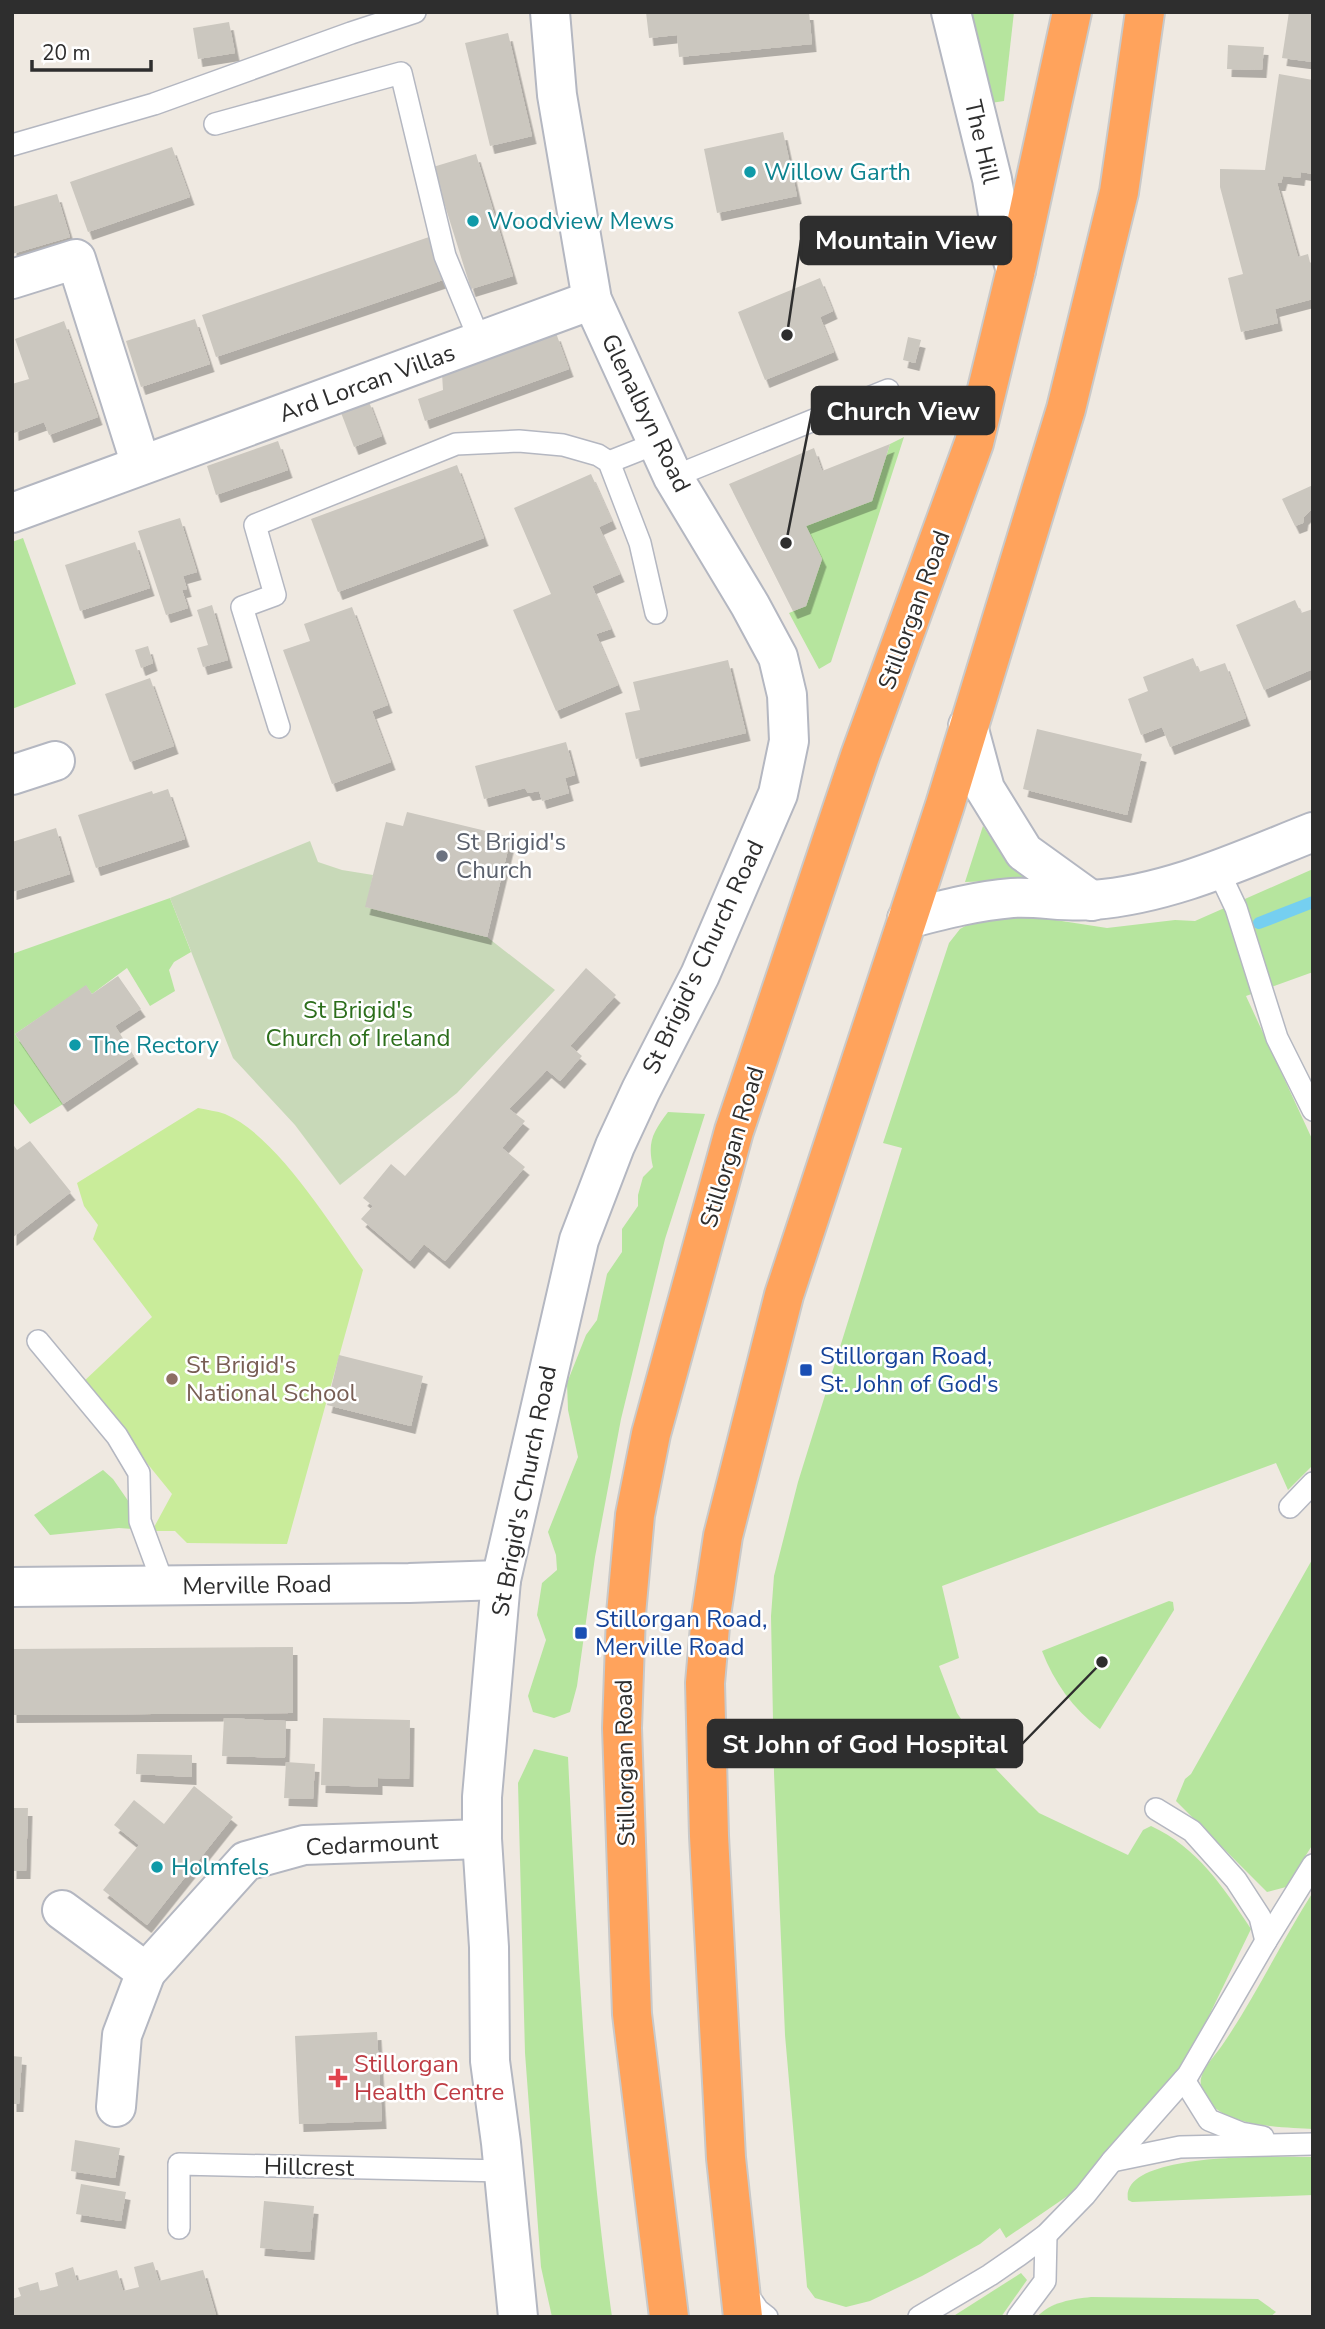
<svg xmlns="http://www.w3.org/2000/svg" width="1325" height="2329" font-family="'Nunito Sans',sans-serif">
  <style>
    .green { fill: #b6e59e }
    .cemetery { fill: #c8d9b8 }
    .pitch { fill: #c9ec9a }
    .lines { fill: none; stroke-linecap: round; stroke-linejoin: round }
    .stream { stroke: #75cff0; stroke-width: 12 }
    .building { fill: #cbc7bf; filter: url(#shadow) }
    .lane-casing { stroke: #b4b7c1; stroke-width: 24 }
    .street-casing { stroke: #b4b7c1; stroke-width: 42 }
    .secondary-casing { stroke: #b4b7c1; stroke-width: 42 }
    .highway-casing { stroke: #c9c9c9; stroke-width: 42 }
    .lane { stroke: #fff; stroke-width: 21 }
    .street { stroke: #fff; stroke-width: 38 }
    .secondary { stroke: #fff; stroke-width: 38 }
    .highway { stroke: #ffa35c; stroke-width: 38 }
    .culture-dot { fill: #0f9aa8; stroke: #fff; stroke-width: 2.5 }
    .worship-dot { fill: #6b7280; stroke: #fff; stroke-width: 2.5 }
    .transit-dot { fill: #1a4fb4; stroke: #fff; stroke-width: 2.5 }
    .education-dot { fill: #8d6e63; stroke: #fff; stroke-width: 2.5 }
    .health-dot { fill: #e0444e; stroke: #fff; stroke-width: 2.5 }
    .labels { text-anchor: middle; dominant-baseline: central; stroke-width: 5; stroke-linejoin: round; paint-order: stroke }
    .street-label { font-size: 24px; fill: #2e2e2e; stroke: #fff }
    .culture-label { font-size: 24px; fill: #0d838f; stroke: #fff; text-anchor: start }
    .worship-label { font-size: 24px; fill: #5b616d; stroke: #fff; text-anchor: start }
    .park-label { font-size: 24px; fill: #2c6e1b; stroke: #fff }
    .transit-label { font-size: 24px; fill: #164399; stroke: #fff; text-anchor: start }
    .education-label { font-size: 24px; fill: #785e54; stroke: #fff; text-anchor: start }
    .health-label { font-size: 24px; fill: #be3a42; stroke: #fff; text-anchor: start }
    .leader { fill: none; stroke: #2e2e2e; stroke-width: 2.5 }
    .callout-dot { fill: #2e2e2e; stroke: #fff; stroke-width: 2.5 }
    .callout { fill: #2e2e2e; stroke: #2e2e2e; stroke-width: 2.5 }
    .callout-label { font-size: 26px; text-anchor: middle; font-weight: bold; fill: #fff }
  </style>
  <defs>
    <filter id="shadow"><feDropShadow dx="4.5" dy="8" stdDeviation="0" flood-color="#0004"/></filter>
  </defs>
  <rect width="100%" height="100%" fill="#efe9e1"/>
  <!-- green -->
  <g class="green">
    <path d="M966,12H1014L1004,101L991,103Z"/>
    <path d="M904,437L831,662L819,669L789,613L806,606L822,559L806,526L872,501L890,444Z"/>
    <path d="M23,538L76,684L12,709V542Z"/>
    <path d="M983,826L1004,857L1026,876L1024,880L965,882Z"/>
    <path d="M1313,869V972L1246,996L1313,1141V1465L1288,1490L1276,1463L942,1586L959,1658L939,1666L957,1713L995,1768L1017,1791L1039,1813L1128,1855L1143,1830L1151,1826C1197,1847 1224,1888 1251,1929L1190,2055L1130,2129L1069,2195L1006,2238L1000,2228L980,2244L922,2276L870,2301L846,2307L815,2298L807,2287L785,2035L774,1773L771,1616L774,1576L798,1482L902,1148L883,1143L949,943L960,929L974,921L1023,915L1107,928L1175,920L1195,921Z"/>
    <path d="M170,898L191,952L174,962L169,970L175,991L150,1006L127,968L92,994L86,986L15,1034L63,1104L30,1124L12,1101V954Z"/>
    <path d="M668,1112L705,1114L665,1239L621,1419L595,1557L577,1686L570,1712L554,1718L533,1712L528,1696L546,1640L537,1615L542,1583L557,1570L556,1555L548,1532L578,1457L568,1410L567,1383L586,1335L597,1320L607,1274L622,1252V1229L638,1206V1195L643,1177L653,1167C647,1142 653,1132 668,1112Z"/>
    <path d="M103,1470L113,1479L131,1505L133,1529L119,1528L50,1535L34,1515Z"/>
    <path d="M1313,1558V1844L1286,1887L1267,1892L1176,1801L1185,1779L1191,1774Z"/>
    <path d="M1169,1601L1173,1602L1174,1610L1100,1729C1073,1709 1054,1682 1042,1651Z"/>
    <path d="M534,1749L568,1757C577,1944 586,2131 612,2317H552L541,2267L525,2053L518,1783Z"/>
    <path d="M1313,1892V2129C1281,2127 1209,2128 1201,2085C1198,2072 1216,2055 1223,2044C1256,1996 1281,1942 1313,1892Z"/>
    <path d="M1313,2157V2195L1132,2202L1128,2200C1119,2150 1282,2157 1313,2157Z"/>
    <path d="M1021,2273L1027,2280L1001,2317H952Z"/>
    <path d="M1091,2297L1258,2299L1276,2312L1270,2317H1037C1050,2302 1073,2299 1091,2297Z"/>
  </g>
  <!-- cemetery -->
  <path class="cemetery" d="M310,841L318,862L342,870L373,875L366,907L487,937L555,990L457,1093L340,1185L295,1125L233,1058L170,898Z"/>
  <!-- pitch -->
  <path class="pitch" d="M198,1108C207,1110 217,1111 225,1114C276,1135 331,1225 363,1270L287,1544L187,1543L175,1531H152L172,1494L82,1383L152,1317L93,1239L98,1225L84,1206L77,1183Z"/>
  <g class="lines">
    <!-- stream -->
    <path class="stream" d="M1259,923L1313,902"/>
  </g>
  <!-- building -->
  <g class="building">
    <path d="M646,12H809L812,44L679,57L677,35L649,38Z"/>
    <path d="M1289,12H1313V62L1282,58Z"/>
    <path d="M229,22L235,53L198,59L193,28Z"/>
    <path d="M508,33L532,136L490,146L465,43Z"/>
    <path d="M1228,45L1264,47L1262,70L1227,69Z"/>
    <path d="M1279,74L1313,80V174L1301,172L1300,178L1283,176L1281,183H1277L1298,257L1308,254L1313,275V299L1275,309L1278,323L1241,332L1228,278L1243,274L1220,187V169L1265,170Z"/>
    <path d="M783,132L797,196L717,213L704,149Z"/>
    <path d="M172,147L190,197L88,232L70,182Z"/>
    <path d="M476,154L513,276L471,289L433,167Z"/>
    <path d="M57,194L70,237L12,254V207Z"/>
    <path d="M429,237L443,280L216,357L202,315Z"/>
    <path d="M820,278L833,311L820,317L834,352L765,380L738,312Z"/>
    <path d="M195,319L210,364L141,387L126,341Z"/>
    <path d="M64,321L98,417L49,435L44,422L14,433L12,384L29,379L15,339Z"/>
    <path d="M556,333L569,369L425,421L418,399L443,390L442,374Z"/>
    <path d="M908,337L921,340L915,363L903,360Z"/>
    <path d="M368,399L382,436L354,447L340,410Z"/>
    <path d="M278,441L288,470L216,495L207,466Z"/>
    <path d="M890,444L872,501L806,526L822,559L806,606L793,611L729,484L814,448L822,471Z"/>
    <path d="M457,465L484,538L338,592L311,519Z"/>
    <path d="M591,474L612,521L599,527L620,574L592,586L611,629L596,634L618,685L556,711L513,610L551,594L514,508Z"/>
    <path d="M1313,485V508L1304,517L1303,523L1295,526L1282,499Z"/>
    <path d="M180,518L197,572L183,576L187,589L182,590L188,608L166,615L138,531Z"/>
    <path d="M135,542L150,588L80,611L65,565Z"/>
    <path d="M1295,600L1301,613L1313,609V669L1264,690L1236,625Z"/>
    <path d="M212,605L228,660L203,667L197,648L208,645L197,610Z"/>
    <path d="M352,607L388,705L372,711L391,762L332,784L283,650L310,641L304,624Z"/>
    <path d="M148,646L153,663L141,668L135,650Z"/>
    <path d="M1193,658L1199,672L1225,663L1246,718L1170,747L1162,727L1141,735L1128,699L1148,691L1143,677Z"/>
    <path d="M728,660L746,733L636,759L625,713L640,710L633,682Z"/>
    <path d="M150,678L174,746L130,762L105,694Z"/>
    <path d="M1037,729L1142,754L1127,815L1023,789Z"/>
    <path d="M566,742L575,775L565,778L569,793L542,801L539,791L528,793L525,788L484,799L475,766Z"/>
    <path d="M168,789L185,839L96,868L78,815L152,791L153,794Z"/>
    <path d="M407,812L511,837L487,937L365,907L386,822L403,826Z"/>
    <path d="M56,828L70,874L12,892V842Z"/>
    <path d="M586,968L616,995L570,1046L582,1056L560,1081L547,1070L509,1109L525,1121L502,1148L525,1167L445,1261L424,1244L410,1261L361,1219L373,1206L363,1198L391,1164L405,1176Z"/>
    <path d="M118,976L141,1009L115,1026L134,1056L63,1104L15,1034L86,985L92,994Z"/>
    <path d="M30,1141L71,1192L12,1238V1143L17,1150Z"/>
    <path d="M339,1355L423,1376L411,1426L327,1405Z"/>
    <path d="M293,1647V1713L12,1715V1649Z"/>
    <path d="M224,1718L286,1721L285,1758L222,1756Z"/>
    <path d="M323,1718L410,1720L409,1779L378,1778V1787L321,1785Z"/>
    <path d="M137,1754L192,1755V1777L136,1774Z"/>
    <path d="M286,1762L315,1764L313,1799L284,1798Z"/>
    <path d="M194,1786L233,1817L147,1925L103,1890L139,1845L114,1825L134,1800L164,1824Z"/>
    <path d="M12,1808H28L26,1871H12Z"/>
    <path d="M377,2032L382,2121L299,2124L295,2036Z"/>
    <path d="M12,2056L22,2057L19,2104H12Z"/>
    <path d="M75,2140L120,2148L115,2178L71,2171Z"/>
    <path d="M81,2184L126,2192L121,2221L76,2214Z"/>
    <path d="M264,2201L314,2206L310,2252L260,2248Z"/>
    <path d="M153,2262L159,2281L203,2270L216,2315L12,2317V2299L21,2296L18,2288L38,2282L40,2291L58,2286L55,2273L73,2267L77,2281L117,2270L123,2291L139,2287L134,2267Z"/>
  </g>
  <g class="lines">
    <defs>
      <g id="lane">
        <path d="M215,124L401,73L445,256L480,341"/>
        <path d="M12,145L154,104L351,33L415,12"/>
        <path d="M609,462L657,443"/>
        <path d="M673,477L888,390"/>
        <path d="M279,727L242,607L275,595L255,525L456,444L519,441L563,445L598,455L609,462L640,543L656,613"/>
        <path d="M1218,870L1236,908L1277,1038L1313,1110"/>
        <path d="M38,1341L117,1436L139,1473L140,1521L164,1586"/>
        <path d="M1290,1507L1313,1483"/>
        <path d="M1156,1809L1192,1831L1236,1880L1260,1917L1266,1941"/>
        <path d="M1184,2080L1209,2120L1241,2133L1263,2137"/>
        <path d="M1112,2161L1180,2147L1313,2144"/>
        <path d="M179,2228V2164L504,2171"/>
        <path d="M745,2291L758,2310L767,2317"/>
        <path d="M919,2317L990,2275L1019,2255L1046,2235L1085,2195L1112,2161L1188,2075L1266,1941L1313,1865"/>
        <path d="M1018,2317L1045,2281L1046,2235"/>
      </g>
      <g id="street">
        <path d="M12,279L76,259L141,465"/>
        <path d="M12,513L592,300"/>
        <path d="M968,726L985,789L1024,852L1092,901"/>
        <path d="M12,775L55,761"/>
        <path d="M907,919C942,910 976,901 1012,898C1039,896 1066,903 1093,900C1170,894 1242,860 1313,832"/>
        <path d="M12,1587L409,1583L501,1580"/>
        <path d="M62,1910L146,1972L246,1861L304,1845L482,1839"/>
        <path d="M116,2107L122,2035L146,1972"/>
      </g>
      <g id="secondary">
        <path d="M951,12L992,179L998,214L1016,270"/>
        <path d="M518,2317L501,2143L490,2061L489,1947L482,1839V1797L501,1580L579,1240L615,1146L641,1090L700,975L778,794L789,741L787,695L778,657L750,605L673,477L592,300L557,95L550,12"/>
      </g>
      <g id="highway">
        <path d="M669,2317L632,2014L622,1728L626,1614L635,1515L651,1434L734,1131L860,756L974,443L1016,270L1072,12"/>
        <path d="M743,2317L726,2158L709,1836L705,1683L711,1615L723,1536L784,1295L945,805L1066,409L1119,192L1145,12"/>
      </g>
    </defs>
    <!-- lane casing -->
    <use href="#lane" class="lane-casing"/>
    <!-- street casing -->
    <use href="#street" class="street-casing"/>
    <!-- secondary casing -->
    <use href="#secondary" class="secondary-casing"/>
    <!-- highway casing -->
    <use href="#highway" class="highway-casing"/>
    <!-- lane -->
    <use href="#lane" class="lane"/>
    <!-- street -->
    <use href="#street" class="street"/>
    <!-- secondary -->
    <use href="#secondary" class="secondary"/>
    <!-- highway -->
    <use href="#highway" class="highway"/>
  </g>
  <!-- markers -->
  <g class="culture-dot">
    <circle cx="750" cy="172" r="7"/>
    <circle cx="473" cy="221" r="7"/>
    <circle cx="75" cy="1045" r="7"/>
    <circle cx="157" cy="1867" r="7"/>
  </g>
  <circle class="worship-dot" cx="442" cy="856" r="7"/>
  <g class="transit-dot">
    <rect x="799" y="1363" width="14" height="14" rx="3.5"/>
    <rect x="574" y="1626" width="14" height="14" rx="3.5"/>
  </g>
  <circle class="education-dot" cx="172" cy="1379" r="7"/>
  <path class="health-dot" d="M334.5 2067.5h7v7h7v7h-7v7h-7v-7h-7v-7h7z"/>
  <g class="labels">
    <!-- street labels -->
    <g class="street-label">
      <text transform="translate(982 142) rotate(77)">The Hill</text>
      <text transform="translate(367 383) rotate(-20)">Ard Lorcan Villas</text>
      <text transform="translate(646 413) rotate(64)">Glenalbyn Road</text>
      <text transform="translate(914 610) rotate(-70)">Stillorgan Road</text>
      <text transform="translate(703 957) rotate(-65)">St Brigid's Church Road</text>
      <text transform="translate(732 1147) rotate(-73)">Stillorgan Road</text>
      <text transform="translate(524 1491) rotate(-79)">St Brigid's Church Road</text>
      <text transform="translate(257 1585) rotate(-1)">Merville Road</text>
      <text transform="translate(625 1763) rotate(-91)">Stillorgan Road</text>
      <text transform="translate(372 1844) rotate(-3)">Cedarmount</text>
      <text transform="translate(309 2167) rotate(1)">Hillcrest</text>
    </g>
    <!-- culture labels -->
    <g class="culture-label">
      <text x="764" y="172">Willow Garth</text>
      <text x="487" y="221">Woodview Mews</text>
      <text x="89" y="1045">The Rectory</text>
      <text x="171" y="1867">Holmfels</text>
    </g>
    <!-- worship labels -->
    <g class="worship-label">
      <text x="456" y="842">St Brigid's<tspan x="456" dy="28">Church</tspan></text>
    </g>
    <!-- park labels -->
    <g class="park-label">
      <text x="358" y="1010">St Brigid's<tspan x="358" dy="28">Church of Ireland</tspan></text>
    </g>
    <!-- transit labels -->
    <g class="transit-label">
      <text x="820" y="1356">Stillorgan Road,<tspan x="820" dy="28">St. John of God's</tspan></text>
      <text x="595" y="1619">Stillorgan Road,<tspan x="595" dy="28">Merville Road</tspan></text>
    </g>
    <!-- education labels -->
    <g class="education-label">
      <text x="186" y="1365">St Brigid's<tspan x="186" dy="28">National School</tspan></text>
    </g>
    <!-- health labels -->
    <g class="health-label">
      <text x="354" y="2064">Stillorgan<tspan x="354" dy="28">Health Centre</tspan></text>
    </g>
  </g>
  <!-- callouts -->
  <path class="leader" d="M787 335L801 240M786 543L812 411M1102 1662L1022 1744"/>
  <g class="callout-dot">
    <circle cx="787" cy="335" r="7"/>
    <circle cx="786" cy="543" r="7"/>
    <circle cx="1102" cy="1662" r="7"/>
  </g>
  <g class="callout">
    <rect x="801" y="217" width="210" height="47" rx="7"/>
    <rect x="812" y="387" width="182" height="47" rx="7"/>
    <rect x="708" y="1720" width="314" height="47" rx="7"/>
  </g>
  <g class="callout-label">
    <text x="906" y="249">Mountain View</text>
    <text x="903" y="420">Church View</text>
    <text x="865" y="1753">St John of God Hospital</text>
  </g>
  <!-- border -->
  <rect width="1325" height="2329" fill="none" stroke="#2e2e2e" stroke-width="28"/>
  <!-- scale -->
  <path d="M32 60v10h119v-10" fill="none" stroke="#2e2e2e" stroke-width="3.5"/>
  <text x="42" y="60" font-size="21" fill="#2e2e2e" stroke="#ffffff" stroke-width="5" paint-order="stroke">20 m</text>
</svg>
